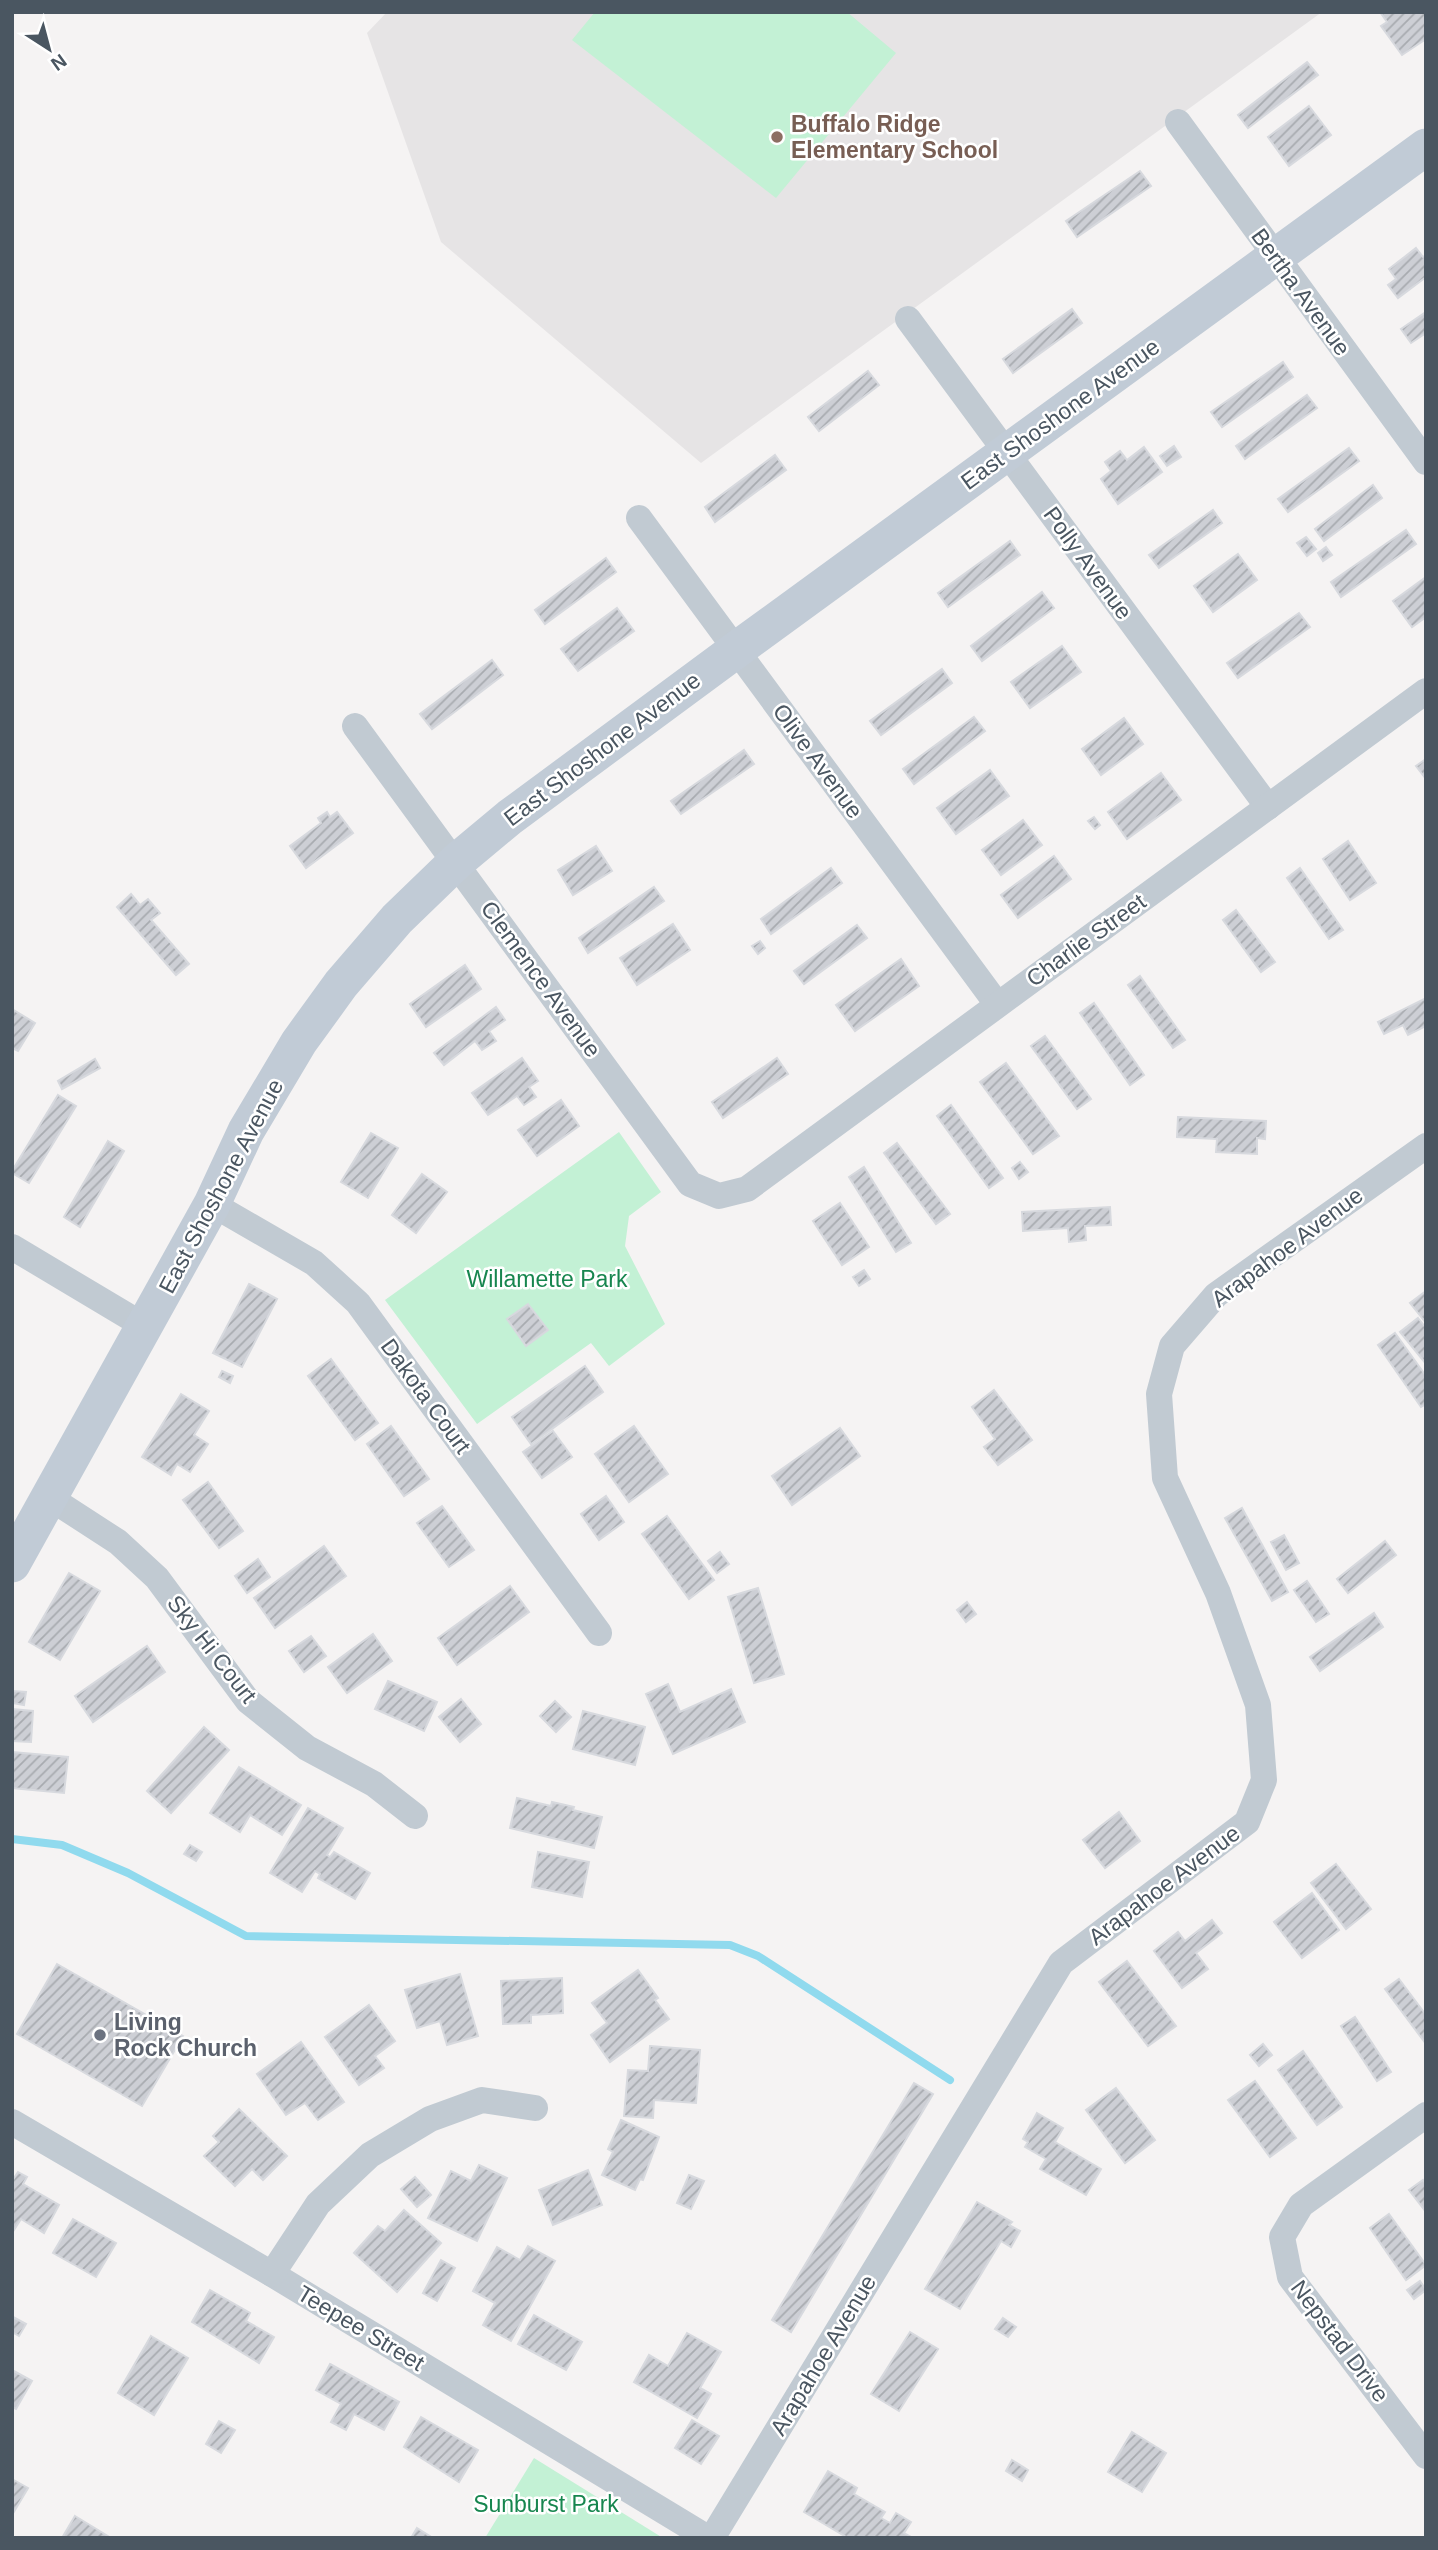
<svg xmlns="http://www.w3.org/2000/svg" width="1438" height="2550" font-family="Helvetica,sans-serif">
  <style>
    .education { fill: #e6e4e5 }
    .park { fill: #c3f1d5 }
    .lines { fill: none; stroke-linecap: round; stroke-linejoin: round }
    .stream { stroke: #90daee; stroke-width: 8 }
    .building { fill: url(#building-hatch); stroke: #d7d9de; stroke-width: 2 }
    .street { stroke: #c1cad2; stroke-width: 26 }
    .secondary { stroke: #c1cbd6; stroke-width: 37 }
    .education-dot { fill: #8d6e63; stroke: #fff; stroke-width: 2.5 }
    .worship-dot { fill: #6b7280; stroke: #fff; stroke-width: 2.5 }
    .labels { text-anchor: middle; dominant-baseline: central; stroke-width: 5; stroke-linejoin: round; paint-order: stroke }
    .education-label { font-size: 23px; font-weight: bold; fill: #785e54; stroke: #fff; text-anchor: start }
    .street-label { font-size: 23px; fill: #4a5661; stroke: #fff }
    .park-label { font-size: 23px; fill: #17864f; stroke: #fff }
    .worship-label { font-size: 23px; font-weight: bold; fill: #5b616d; stroke: #fff; text-anchor: start }
  </style>
  <defs>
    <pattern id="building-hatch" width="6" height="6" patternUnits="userSpaceOnUse" patternTransform="scale(1.75)"><rect width="6" height="6" fill="#cdcfd5"/><path d="M-1 1l2-2M0 6l6-6M5 7l2-2" fill="none" stroke="#a8abb0"/></pattern>
  </defs>
  <rect width="100%" height="100%" fill="#f5f3f3"/>
  <!-- education -->
  <path class="education" d="M387,12H1322L701,463L441,242L367,33Z"/>
  <!-- park -->
  <g class="park">
    <path d="M595,12H847L896,53L776,198L572,40Z"/>
    <path d="M619,1132L661,1192L629,1216L625,1246L665,1324L609,1366L591,1343L477,1424L385,1300Z"/>
    <path d="M534,2458L663,2538H485Z"/>
  </g>
  <g class="lines">
    <!-- stream -->
    <path class="stream" d="M12,1839L62,1845L128,1873L246,1936L730,1945L758,1956L950,2080"/>
  </g>
  <!-- building -->
  <g class="building">
    <path d="M1380,12H1426V39L1402,55L1381,26L1387,22Z"/>
    <path d="M1307,62L1318,75L1248,128L1238,115Z"/>
    <path d="M1309,106L1331,135L1289,166L1268,137Z"/>
    <path d="M1140,171L1151,186L1077,237L1066,221Z"/>
    <path d="M1416,248L1423,257L1426,255V277L1398,298L1388,285L1396,279L1389,269Z"/>
    <path d="M1072,309L1082,323L1013,373L1003,359Z"/>
    <path d="M1426,312V333L1411,343L1401,329Z"/>
    <path d="M1283,362L1293,377L1222,427L1211,412Z"/>
    <path d="M868,371L879,385L819,431L808,417Z"/>
    <path d="M1307,395L1317,408L1245,459L1236,446Z"/>
    <path d="M1174,446L1181,457L1167,466L1160,456Z"/>
    <path d="M1144,447L1162,472L1118,504L1101,479L1111,471L1105,462L1120,451L1127,460Z"/>
    <path d="M1349,448L1359,461L1288,512L1278,499Z"/>
    <path d="M775,455L786,470L715,522L705,507Z"/>
    <path d="M1373,485L1382,498L1324,541L1315,529Z"/>
    <path d="M1213,510L1222,523L1159,568L1149,555Z"/>
    <path d="M1406,530L1416,544L1341,597L1331,582Z"/>
    <path d="M1306,537L1316,549L1307,556L1297,543Z"/>
    <path d="M1010,541L1020,555L948,607L938,593Z"/>
    <path d="M1326,547L1332,555L1323,561L1318,553Z"/>
    <path d="M1238,554L1257,580L1213,612L1194,586Z"/>
    <path d="M606,558L616,572L545,624L535,610Z"/>
    <path d="M1426,577V617L1412,627L1393,601Z"/>
    <path d="M1042,592L1054,608L982,661L971,646Z"/>
    <path d="M617,608L634,631L578,671L561,649Z"/>
    <path d="M1299,613L1310,627L1238,678L1227,663Z"/>
    <path d="M1062,646L1081,672L1030,708L1011,682Z"/>
    <path d="M492,660L503,675L432,729L420,714Z"/>
    <path d="M942,669L952,683L881,735L870,721Z"/>
    <path d="M974,717L985,731L914,784L903,769Z"/>
    <path d="M1124,718L1143,744L1101,775L1082,749Z"/>
    <path d="M744,750L754,764L681,814L671,801Z"/>
    <path d="M1426,759V779L1416,766Z"/>
    <path d="M990,770L1009,796L956,834L937,808Z"/>
    <path d="M1161,773L1181,800L1127,839L1108,812Z"/>
    <path d="M327,812L330,817L337,812L353,833L306,868L290,846L321,823L318,818Z"/>
    <path d="M1094,817L1100,825L1095,829L1088,821Z"/>
    <path d="M1023,820L1042,845L1001,875L982,850Z"/>
    <path d="M1348,841L1376,883L1350,900L1323,859Z"/>
    <path d="M596,846L612,871L573,895L558,870Z"/>
    <path d="M1054,856L1071,879L1018,918L1001,895Z"/>
    <path d="M831,868L842,883L771,934L761,919Z"/>
    <path d="M1300,868L1343,930L1329,939L1287,878Z"/>
    <path d="M654,887L664,901L588,953L579,938Z"/>
    <path d="M131,894L140,905L148,899L160,913L151,920L189,964L176,975L117,907Z"/>
    <path d="M1236,910L1275,962L1261,972L1223,920Z"/>
    <path d="M673,924L690,950L637,985L620,958Z"/>
    <path d="M857,925L867,938L804,984L794,971Z"/>
    <path d="M760,941L765,948L758,954L752,946Z"/>
    <path d="M901,959L919,986L855,1031L836,1005Z"/>
    <path d="M465,965L481,989L426,1027L410,1004Z"/>
    <path d="M1140,976L1185,1040L1173,1048L1128,985Z"/>
    <path d="M1426,998V1026L1408,1035L1403,1025L1384,1034L1378,1022Z"/>
    <path d="M1094,1003L1144,1075L1130,1085L1080,1013Z"/>
    <path d="M496,1007L505,1020L489,1031L496,1041L482,1050L475,1041L444,1065L434,1053Z"/>
    <path d="M12,1009L35,1023L18,1051L12,1048Z"/>
    <path d="M1045,1036L1091,1099L1077,1109L1031,1046Z"/>
    <path d="M522,1058L538,1081L529,1087L536,1097L524,1105L517,1096L488,1115L472,1093Z"/>
    <path d="M777,1058L788,1074L723,1118L712,1102Z"/>
    <path d="M95,1059L100,1068L62,1089L58,1081Z"/>
    <path d="M1006,1063L1059,1136L1033,1154L980,1082Z"/>
    <path d="M58,1095L76,1106L29,1183L12,1173V1171Z"/>
    <path d="M561,1100L579,1126L537,1156L518,1130Z"/>
    <path d="M951,1105L1003,1178L989,1188L937,1116Z"/>
    <path d="M1178,1117L1266,1121L1265,1139L1257,1138V1154L1216,1152L1217,1139L1177,1137Z"/>
    <path d="M371,1133L398,1148L368,1198L341,1182Z"/>
    <path d="M108,1141L124,1151L80,1227L64,1217Z"/>
    <path d="M897,1143L950,1214L936,1224L884,1153Z"/>
    <path d="M1020,1162L1028,1172L1019,1179L1012,1168Z"/>
    <path d="M864,1167L911,1243L896,1252L849,1177Z"/>
    <path d="M422,1174L447,1192L416,1233L392,1215Z"/>
    <path d="M840,1203L869,1247L842,1265L813,1221Z"/>
    <path d="M1110,1207L1111,1225L1085,1226L1086,1240L1069,1242L1068,1228L1023,1231L1022,1212Z"/>
    <path d="M864,1270L870,1279L859,1286L853,1277Z"/>
    <path d="M249,1284L277,1299L242,1367L213,1353Z"/>
    <path d="M1426,1291V1323L1410,1303Z"/>
    <path d="M528,1304L548,1330L526,1346L507,1319Z"/>
    <path d="M1418,1318L1426,1328V1364L1400,1332Z"/>
    <path d="M1395,1333L1426,1376V1404L1421,1407L1378,1345Z"/>
    <path d="M331,1359L378,1423L355,1440L308,1376Z"/>
    <path d="M585,1366L603,1392L531,1444L512,1417Z"/>
    <path d="M222,1371L233,1376L230,1383L219,1377Z"/>
    <path d="M994,1390L1032,1440L998,1465L984,1447L995,1439L972,1407Z"/>
    <path d="M181,1394L209,1411L194,1435L208,1444L190,1472L177,1464L171,1475L142,1457Z"/>
    <path d="M391,1426L429,1479L404,1496L367,1444Z"/>
    <path d="M634,1426L668,1474L629,1502L595,1454Z"/>
    <path d="M840,1428L860,1456L792,1505L772,1476Z"/>
    <path d="M553,1431L572,1457L542,1478L523,1452Z"/>
    <path d="M208,1482L243,1531L219,1548L183,1500Z"/>
    <path d="M606,1496L624,1522L599,1540L581,1514Z"/>
    <path d="M442,1506L474,1550L449,1567L417,1523Z"/>
    <path d="M1242,1508L1288,1592L1272,1601L1225,1518Z"/>
    <path d="M667,1516L714,1580L689,1599L642,1534Z"/>
    <path d="M1284,1535L1299,1563L1286,1570L1271,1542Z"/>
    <path d="M1385,1541L1396,1555L1348,1593L1337,1579Z"/>
    <path d="M324,1546L346,1576L275,1628L254,1598Z"/>
    <path d="M720,1552L729,1564L717,1573L708,1561Z"/>
    <path d="M258,1559L270,1577L247,1593L235,1576Z"/>
    <path d="M69,1573L100,1591L60,1660L29,1642Z"/>
    <path d="M1307,1581L1329,1614L1316,1622L1294,1590Z"/>
    <path d="M510,1586L529,1612L457,1665L438,1638Z"/>
    <path d="M758,1588L784,1674L754,1683L728,1597Z"/>
    <path d="M967,1602L976,1614L966,1622L957,1610Z"/>
    <path d="M1374,1613L1383,1627L1320,1671L1310,1657Z"/>
    <path d="M373,1634L392,1661L347,1693L328,1667Z"/>
    <path d="M311,1636L326,1656L304,1672L289,1651Z"/>
    <path d="M147,1646L165,1672L93,1722L75,1696Z"/>
    <path d="M388,1681L437,1702L424,1731L375,1709Z"/>
    <path d="M668,1684L680,1712L731,1689L745,1722L673,1754L646,1694Z"/>
    <path d="M12,1691L26,1692L24,1705L12,1703Z"/>
    <path d="M461,1699L481,1724L460,1742L439,1717Z"/>
    <path d="M555,1701L571,1717L556,1732L540,1716Z"/>
    <path d="M12,1709L33,1711L31,1742L12,1741Z"/>
    <path d="M583,1711L645,1727L635,1765L573,1749Z"/>
    <path d="M204,1727L229,1750L171,1813L147,1791Z"/>
    <path d="M12,1752L68,1757L64,1793L12,1788Z"/>
    <path d="M239,1767L301,1805L282,1835L250,1815L240,1832L210,1813Z"/>
    <path d="M517,1798L551,1806L552,1802L574,1807L573,1810L602,1817L594,1848L510,1828Z"/>
    <path d="M308,1808L343,1828L327,1855L330,1857L334,1852L370,1873L355,1899L318,1878L320,1874L315,1871L302,1892L270,1873Z"/>
    <path d="M1119,1812L1140,1841L1105,1868L1083,1840Z"/>
    <path d="M190,1845L202,1852L196,1861L184,1854Z"/>
    <path d="M538,1852L589,1862L582,1897L532,1887Z"/>
    <path d="M1336,1864L1371,1909L1346,1929L1311,1883Z"/>
    <path d="M1312,1893L1339,1930L1302,1958L1274,1922Z"/>
    <path d="M1212,1920L1222,1933L1196,1953L1208,1969L1182,1988L1154,1951L1178,1932L1185,1941Z"/>
    <path d="M1127,1961L1176,2026L1148,2046L1099,1982Z"/>
    <path d="M57,1964L183,2036L142,2106L17,2034Z"/>
    <path d="M638,1970L658,1998L655,2000L669,2019L610,2062L591,2035L607,2023L592,2003Z"/>
    <path d="M460,1974L478,2036L447,2045L440,2021L417,2028L405,1990Z"/>
    <path d="M562,1978L563,2013L531,2015V2023L503,2024L501,1981Z"/>
    <path d="M1399,1979L1426,2015V2044L1385,1989Z"/>
    <path d="M369,2005L395,2041L375,2056L384,2068L359,2085L325,2037Z"/>
    <path d="M1355,2017L1391,2072L1377,2081L1341,2026Z"/>
    <path d="M301,2042L344,2102L318,2120L305,2103L286,2115L257,2074Z"/>
    <path d="M1263,2044L1272,2055L1259,2066L1250,2055Z"/>
    <path d="M650,2046L700,2050L696,2103L654,2100L653,2118L624,2116L628,2070L648,2071Z"/>
    <path d="M1303,2051L1342,2107L1317,2125L1278,2070Z"/>
    <path d="M1255,2081L1296,2138L1270,2157L1228,2100Z"/>
    <path d="M914,2083L933,2094L791,2332L772,2320Z"/>
    <path d="M1116,2088L1155,2140L1125,2163L1086,2110Z"/>
    <path d="M239,2109L287,2156L263,2180L252,2169L235,2186L204,2156L219,2142L213,2136Z"/>
    <path d="M1037,2113L1063,2128L1055,2142L1101,2169L1086,2195L1040,2169L1046,2159L1025,2147L1028,2142L1023,2139Z"/>
    <path d="M621,2120L659,2137L643,2180L640,2179L635,2190L602,2175L613,2152L608,2149Z"/>
    <path d="M479,2165L507,2178L477,2241L428,2218L451,2171L471,2181Z"/>
    <path d="M588,2170L602,2205L553,2225L539,2190Z"/>
    <path d="M18,2172L27,2177L23,2184L59,2205L44,2233L21,2219L12,2233V2181Z"/>
    <path d="M689,2175L704,2181L691,2209L677,2203Z"/>
    <path d="M415,2177L431,2195L417,2207L401,2189Z"/>
    <path d="M1423,2180L1426,2184V2212L1409,2190Z"/>
    <path d="M977,2202L1012,2222L1009,2225L1020,2231L1011,2247L1001,2241L960,2309L925,2289Z"/>
    <path d="M404,2210L441,2243L397,2292L354,2253L378,2226L385,2231Z"/>
    <path d="M1389,2214L1426,2265L1406,2280L1370,2228Z"/>
    <path d="M73,2219L116,2243L96,2277L53,2253Z"/>
    <path d="M528,2246L555,2261L511,2341L483,2325L495,2303L473,2291L497,2247L520,2260Z"/>
    <path d="M441,2260L455,2268L437,2301L423,2293Z"/>
    <path d="M1420,2281L1426,2290L1414,2299L1407,2290Z"/>
    <path d="M210,2290L250,2313L246,2321L274,2337L259,2363L192,2322Z"/>
    <path d="M534,2315L582,2342L566,2370L518,2344Z"/>
    <path d="M13,2317L26,2324L19,2336L12,2332Z"/>
    <path d="M1003,2318L1016,2327L1008,2337L995,2329Z"/>
    <path d="M910,2332L938,2349L899,2411L871,2394Z"/>
    <path d="M687,2333L721,2352L700,2388L711,2394L697,2418L634,2382L649,2355L668,2366Z"/>
    <path d="M151,2336L188,2358L154,2415L118,2393Z"/>
    <path d="M330,2364L399,2402L384,2430L354,2414L346,2430L331,2422L341,2404L316,2390Z"/>
    <path d="M12,2370L32,2381L16,2409L12,2407Z"/>
    <path d="M421,2417L478,2450L459,2482L404,2447Z"/>
    <path d="M692,2420L719,2436L701,2464L675,2448Z"/>
    <path d="M219,2421L235,2430L221,2453L206,2444Z"/>
    <path d="M1132,2432L1166,2453L1142,2492L1108,2472Z"/>
    <path d="M1012,2460L1028,2470L1022,2481L1006,2471Z"/>
    <path d="M828,2471L857,2488L854,2494L885,2512L881,2518L890,2523L896,2513L911,2522L904,2533L913,2538H848L804,2512Z"/>
    <path d="M12,2479L28,2488L12,2515Z"/>
    <path d="M75,2516L111,2538H62Z"/>
    <path d="M417,2528L433,2538H411Z"/>
  </g>
  <g class="lines">
    <!-- street -->
    <g class="street">
      <path d="M1178,122L1426,462"/>
      <path d="M908,319L1268,807"/>
      <path d="M639,518L997,1004"/>
      <path d="M355,726L690,1184L719,1196L747,1189L1426,691"/>
      <path d="M212,1204L314,1263L358,1303L599,1633"/>
      <path d="M12,1247L146,1327"/>
      <path d="M50,1498L118,1542L157,1578L248,1701L307,1748L374,1784L415,1816"/>
      <path d="M1426,2115L1301,2205L1282,2237L1290,2277L1426,2456"/>
      <path d="M12,2122L272,2274L708,2538"/>
      <path d="M272,2274L318,2204L370,2155L430,2119L482,2100L535,2108"/>
      <path d="M712,2538L1061,1963L1247,1822L1264,1780L1258,1705L1218,1593L1165,1478L1159,1394L1172,1346L1216,1295L1426,1146"/>
    </g>
    <!-- secondary -->
    <path class="secondary" d="M12,1564L212,1204L246,1131L299,1042L341,984L397,919L456,862L510,817L736,650L1426,147"/>
  </g>
  <!-- markers -->
  <circle class="education-dot" cx="777" cy="137" r="7"/>
  <circle class="worship-dot" cx="100" cy="2035" r="7"/>
  <g class="labels">
    <!-- education labels -->
    <g class="education-label">
      <text x="791" y="124">Buffalo Ridge<tspan x="791" dy="26">Elementary School</tspan></text>
    </g>
    <!-- street labels -->
    <g class="street-label">
      <text transform="translate(1301 292) rotate(54)">Bertha Avenue</text>
      <text transform="translate(1060 414) rotate(-36)">East Shoshone Avenue</text>
      <text transform="translate(1088 563) rotate(54)">Polly Avenue</text>
      <text transform="translate(602 749) rotate(-37)">East Shoshone Avenue</text>
      <text transform="translate(818 761) rotate(54)">Olive Avenue</text>
      <text transform="translate(1086 940) rotate(-36)">Charlie Street</text>
      <text transform="translate(541 979) rotate(54)">Clemence Avenue</text>
      <text transform="translate(221 1186) rotate(-62)">East Shoshone Avenue</text>
      <text transform="translate(1287 1247) rotate(-37)">Arapahoe Avenue</text>
      <text transform="translate(426 1396) rotate(54)">Dakota Court</text>
      <text transform="translate(212 1649) rotate(52)">Sky Hi Court</text>
      <text transform="translate(1164 1885) rotate(-37)">Arapahoe Avenue</text>
      <text transform="translate(361 2328) rotate(31)">Teepee Street</text>
      <text transform="translate(1340 2341) rotate(53)">Nepstad Drive</text>
      <text transform="translate(823 2355) rotate(-59)">Arapahoe Avenue</text>
    </g>
    <!-- park labels -->
    <g class="park-label">
      <text x="547" y="1279">Willamette Park</text>
      <text x="546" y="2504">Sunburst Park</text>
    </g>
    <!-- worship labels -->
    <g class="worship-label">
      <text x="114" y="2022">Living<tspan x="114" dy="26">Rock Church</tspan></text>
    </g>
  </g>
  <!-- border -->
  <rect width="1438" height="2550" fill="none" stroke="#4a5661" stroke-width="28"/>
  <!-- north arrow -->
  <g transform="translate(49 49) rotate(144)" stroke="#ffffff" stroke-width="5" paint-order="stroke">
  <path d="M0-5L12 26L0 18L-12 26Z" fill="#4a5661"/>
  <text y="-10" font-size="19" font-weight="bold" text-anchor="middle" fill="#4a5661">N</text>
  </g>
</svg>
